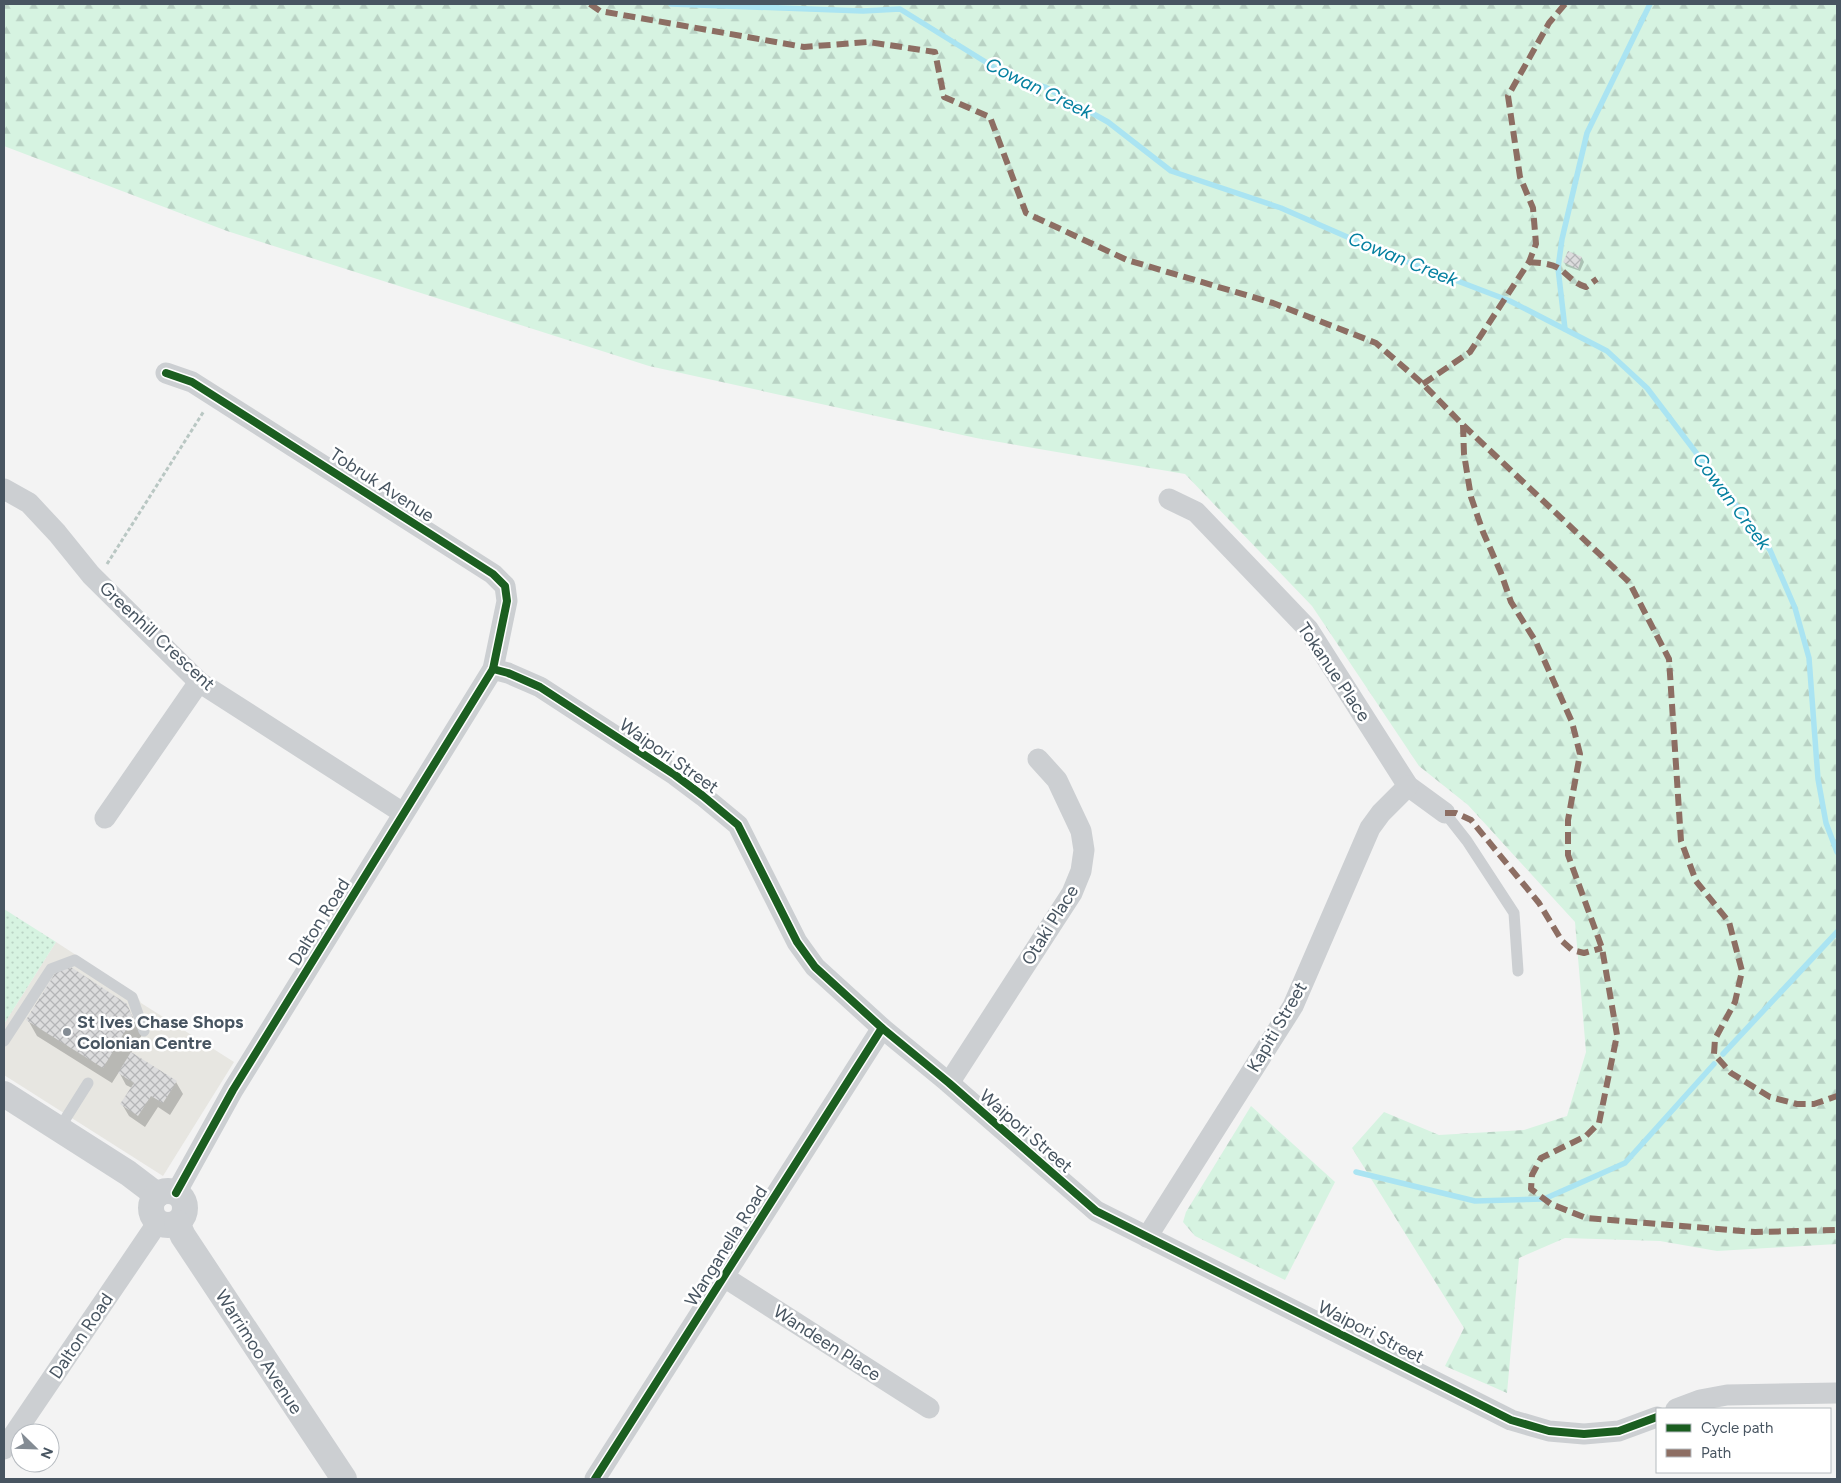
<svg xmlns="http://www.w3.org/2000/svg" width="1841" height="1483" font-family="Figtree,sans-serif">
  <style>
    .commercial { fill: #e7e6e1 }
    .grass { fill: url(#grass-dots) }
    .forest { fill: url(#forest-firs) }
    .shadow { fill: #0003 }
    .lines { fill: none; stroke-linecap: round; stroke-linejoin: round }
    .stream { stroke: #aae4f2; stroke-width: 5.5 }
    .building { fill: url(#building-cross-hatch) }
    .path { stroke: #b9c7c3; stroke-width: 3; stroke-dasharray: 4 2.5; stroke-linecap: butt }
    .service { stroke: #cccfd2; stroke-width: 11 }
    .minor { stroke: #cccfd2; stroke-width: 21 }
    .tertiary { stroke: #cccfd2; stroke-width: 26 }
    .quiet { stroke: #8d6e63; stroke-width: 6; stroke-dasharray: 12 6; stroke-linecap: butt }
    .cycleway-casing { stroke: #fff; stroke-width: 11 }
    .cycleway { stroke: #1b5e20; stroke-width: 8 }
    .poi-dot { fill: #848c94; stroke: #fff; stroke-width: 2 }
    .labels { text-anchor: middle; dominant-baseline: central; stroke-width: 5; stroke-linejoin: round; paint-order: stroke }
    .street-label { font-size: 18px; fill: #485561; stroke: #fff }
    .poi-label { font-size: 18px; font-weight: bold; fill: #485561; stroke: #fff; text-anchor: start }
    .water-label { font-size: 19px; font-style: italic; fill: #0580a0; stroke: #fff }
  </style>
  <defs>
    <pattern id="grass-dots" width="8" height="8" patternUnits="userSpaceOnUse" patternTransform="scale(1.25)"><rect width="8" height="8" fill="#d6f3e1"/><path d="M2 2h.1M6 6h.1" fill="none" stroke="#b9d2c4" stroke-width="1.8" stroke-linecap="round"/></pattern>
    <pattern id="forest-firs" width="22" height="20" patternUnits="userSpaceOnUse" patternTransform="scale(1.25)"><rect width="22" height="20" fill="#d6f3e1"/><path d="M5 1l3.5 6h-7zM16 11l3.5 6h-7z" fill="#b9d2c4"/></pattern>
    <pattern id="building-cross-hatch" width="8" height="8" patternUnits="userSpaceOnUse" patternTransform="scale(1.25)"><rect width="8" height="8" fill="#dcdcdd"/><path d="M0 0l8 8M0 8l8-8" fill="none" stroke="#b4b5b7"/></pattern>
  </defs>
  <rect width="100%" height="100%" fill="#f3f3f3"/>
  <!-- commercial -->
  <path class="commercial" d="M56,942L136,994L141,1003L234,1062L163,1176L4,1075V1024Z"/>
  <!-- grass -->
  <path class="grass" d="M4,909L56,942L4,1024Z"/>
  <!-- forest -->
  <g class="forest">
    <path d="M4,4H1837V1244L1717,1251L1660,1241L1565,1238L1519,1258L1507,1393L1445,1366L1464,1328L1352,1148L1384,1112L1439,1135L1524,1130L1567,1116L1586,1052L1575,922L1468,805L1419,766L1312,606L1185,474L976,438L649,366L227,231L4,146Z"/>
    <path d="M1251,1106L1335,1182L1285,1280L1195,1236L1183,1222L1186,1212Z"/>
  </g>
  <!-- shadow -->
  <g class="shadow">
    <path d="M1568,253L1582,258L1584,262L1580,271L1566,266L1564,262Z"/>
    <path d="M126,1004L142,1035L131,1053L176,1082L183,1094L170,1115L158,1107L145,1127L129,1116L122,1104L132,1088L126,1085L119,1072L112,1083L37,1036L28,1020Z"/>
  </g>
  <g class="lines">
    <!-- stream -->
    <g class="stream">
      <path d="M671,4L863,11L900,9L1005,74L1045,87L1108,122L1171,171L1281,208L1384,253L1510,301L1607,351L1647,388L1770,550L1795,608L1809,658L1818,779L1826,823L1837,852"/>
      <path d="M1565,329L1558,268L1562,239L1587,133L1650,4"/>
      <path d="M1723,1054L1837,932"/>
      <path d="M1356,1172L1475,1201L1544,1199L1625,1163L1714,1064"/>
    </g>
  </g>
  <!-- building -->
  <g class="building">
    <path d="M1568,251L1582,257L1578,269L1563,262Z"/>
    <path d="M71,967L127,1004L133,1018L103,1068L26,1020L57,970Z"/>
    <path d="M131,1052L177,1081L163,1103L151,1096L138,1116L120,1104L134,1083L118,1073Z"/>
  </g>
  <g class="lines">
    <!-- path -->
    <path class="path" d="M107,564L204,411"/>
    <!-- service -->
    <g class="service">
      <path d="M1445,813L1467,841L1514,913L1518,971"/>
      <path d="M4,1041L51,969L75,960L132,997L144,1031"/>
      <path d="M59,1129L88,1083"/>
    </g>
    <!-- minor -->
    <g class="minor">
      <path d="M166,373L192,382L493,574L505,586L507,601L493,669L233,1090L176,1193"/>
      <path d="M4,489L29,503L57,533L91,575L199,682L403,813"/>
      <path d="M1169,499L1196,512L1308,629L1408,786L1445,813"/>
      <path d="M493,669L508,673L540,687L675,775L703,796L738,825L797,942L815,967L882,1028L949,1083L1096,1211L1511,1420L1549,1431L1584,1434L1619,1431L1657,1417"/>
      <path d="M105,818L199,682"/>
      <path d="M949,1083L1072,893L1081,871L1084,850L1081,831L1057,780L1038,759"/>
      <path d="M1147,1237L1293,1006L1370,828L1381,813L1408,786"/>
      <path d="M724,1277L929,1408"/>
      <path d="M1676,1409L1700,1400L1727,1395L1837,1393"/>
      <path d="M4,1449L158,1222"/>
      <path d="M595,1479L882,1028"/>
    </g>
    <!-- tertiary -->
    <g class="tertiary">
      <path d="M4,1094L128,1173L157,1195"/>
      <circle cx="168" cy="1208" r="17"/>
      <path d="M177,1223L183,1236L344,1479"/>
    </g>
    <!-- quiet -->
    <g class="quiet">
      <path d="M590,4L600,11L804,47L868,42L935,52L944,97L990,117L1026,213L1127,260L1273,303L1376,343L1423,384L1463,425L1629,582L1669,659L1681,841L1696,881L1729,922L1742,971L1735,1002L1715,1039L1714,1054L1731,1073L1770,1097L1797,1104H1814L1837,1096"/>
      <path d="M1529,262C1539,263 1551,263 1560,269C1569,276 1575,284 1586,287L1597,279"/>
      <path d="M1423,384L1470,352L1529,262L1536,244L1533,208L1520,177L1508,96L1549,23L1565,4"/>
      <path d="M1463,425L1464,454L1471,497L1483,532L1501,573L1511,602L1536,642L1572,722L1580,754L1568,820V855L1602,948L1617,1035L1599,1123L1586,1136L1541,1158L1532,1175L1531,1189L1551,1204L1586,1218L1755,1232L1837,1230"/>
      <path d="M1445,813H1456L1471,820L1539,903L1562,941L1572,950L1584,953L1602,948"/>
    </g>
    <defs>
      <g id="cycleway">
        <path d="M166,373L192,382L493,574L505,586L507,601L493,669L233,1090L176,1193"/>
        <path d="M493,669L508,673L540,687L675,775L703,796L738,825L797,942L815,967L882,1028L949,1083L1096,1211L1511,1420L1549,1431L1584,1434L1619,1431L1657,1417"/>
        <path d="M595,1479L882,1028"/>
      </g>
    </defs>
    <!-- cycleway casing -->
    <use href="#cycleway" class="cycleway-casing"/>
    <!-- cycleway -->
    <use href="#cycleway" class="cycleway"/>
  </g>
  <!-- markers -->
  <circle class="poi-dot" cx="67" cy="1032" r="5"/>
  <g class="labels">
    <!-- street labels -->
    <g class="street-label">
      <text transform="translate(382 485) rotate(33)">Tobruk Avenue</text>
      <text transform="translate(157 636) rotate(43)">Greenhill Crescent</text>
      <text transform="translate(1334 672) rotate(56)">Tokanue Place</text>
      <text transform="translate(669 756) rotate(35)">Waipori Street</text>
      <text transform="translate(319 922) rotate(-58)">Dalton Road</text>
      <text transform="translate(1050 925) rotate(-58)">Otaki Place</text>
      <text transform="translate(1277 1027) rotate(-60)">Kapiti Street</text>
      <text transform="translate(1026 1131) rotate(41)">Waipori Street</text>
      <text transform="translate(726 1246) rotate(-58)">Wanganella Road</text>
      <text transform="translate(1371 1332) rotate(27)">Waipori Street</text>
      <text transform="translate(81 1336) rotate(-56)">Dalton Road</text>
      <text transform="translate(827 1343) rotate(33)">Wandeen Place</text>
      <text transform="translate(259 1352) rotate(57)">Warrimoo Avenue</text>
    </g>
    <!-- poi labels -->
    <g class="poi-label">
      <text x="77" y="1022">St Ives Chase Shops<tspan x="77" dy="21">Colonian Centre</tspan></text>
    </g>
    <!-- water labels -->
    <g class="water-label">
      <text transform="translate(1039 88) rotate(26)">Cowan Creek</text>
      <text transform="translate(1403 259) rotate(22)">Cowan Creek</text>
      <text transform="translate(1732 501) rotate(53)">Cowan Creek</text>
    </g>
  </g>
  <!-- border -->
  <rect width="1841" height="1483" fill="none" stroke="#485561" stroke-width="10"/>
  <!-- legend -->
  <rect x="1656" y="1408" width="175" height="65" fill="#ffffff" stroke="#b6bbc0"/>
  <rect x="1666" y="1424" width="25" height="8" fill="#1b5e20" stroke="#b6bbc0"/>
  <text x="1701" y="1433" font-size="15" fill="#485561">Cycle path</text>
  <rect x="1666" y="1449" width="25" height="8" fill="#8d6e63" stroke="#b6bbc0"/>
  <text x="1701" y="1458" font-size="15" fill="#485561">Path</text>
  <!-- north arrow -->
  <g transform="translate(35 1448) rotate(113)"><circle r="24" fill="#ffffff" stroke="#b6bbc0"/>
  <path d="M0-4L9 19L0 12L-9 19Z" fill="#848c94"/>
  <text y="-8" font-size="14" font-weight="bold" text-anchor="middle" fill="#485561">N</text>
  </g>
</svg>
